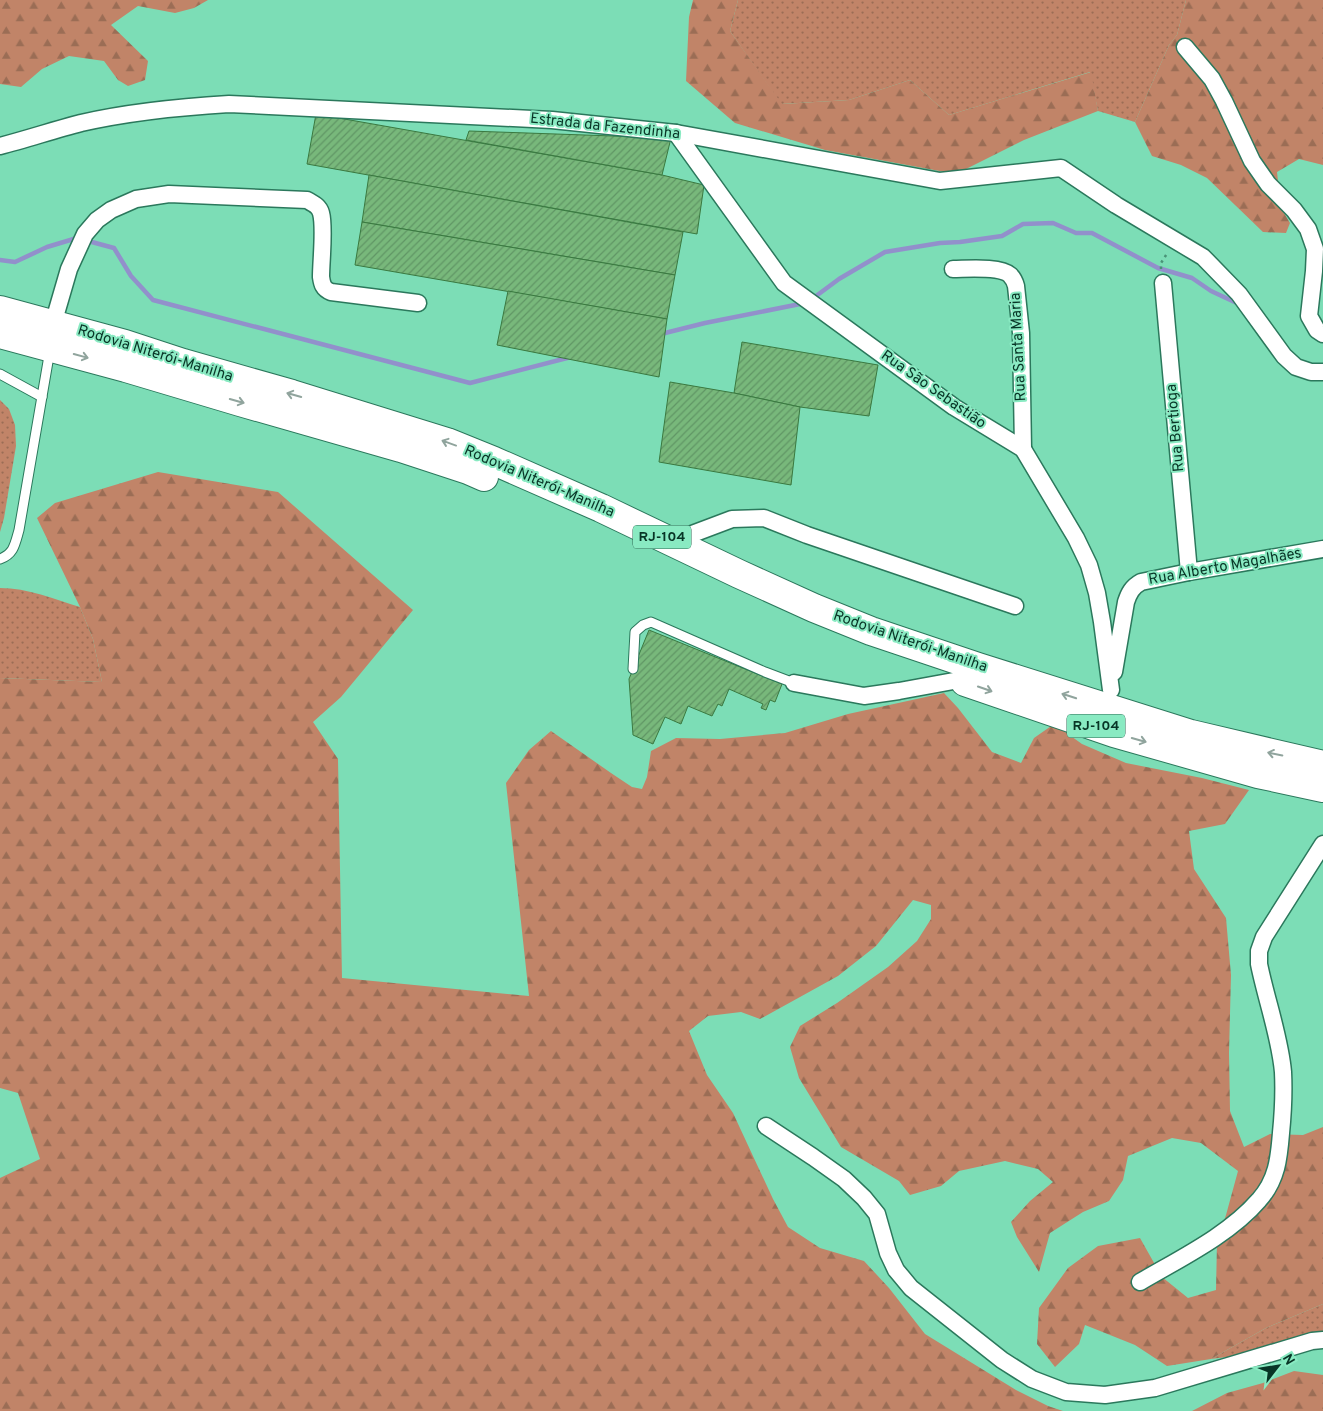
<svg xmlns="http://www.w3.org/2000/svg" width="1323" height="1411" font-family="Overpass,sans-serif">
  <style>
    .grass { fill: url(#grass-dots) }
    .forest { fill: url(#forest-firs) }
    .lines { fill: none; stroke-linecap: round; stroke-linejoin: round }
    .stream { stroke: #9290cb; stroke-width: 4.5 }
    .building { fill: url(#building-hatch); stroke: #3a7940 }
    .lane-casing { stroke: #2b785c; stroke-width: 11 }
    .street-casing { stroke: #2b785c; stroke-width: 19 }
    .highway-casing { stroke: #2b785c; stroke-width: 30 }
    .path { stroke: #499377; stroke-width: 2.5; stroke-dasharray: 2.5 4; stroke-linecap: butt }
    .lane { stroke: #fff; stroke-width: 9 }
    .street { stroke: #fff; stroke-width: 16 }
    .highway { stroke: #fff; stroke-width: 28 }
    .oneway { stroke: #90a49d }
    .labels { text-anchor: middle; dominant-baseline: central; stroke-width: 4; stroke-linejoin: round; paint-order: stroke }
    .shield { fill: #89eac2; stroke: #2f6b55; stroke-width: 1 }
    .shield-label { font-size: 14px; font-weight: bold; fill: #083526 }
    .street-label { font-size: 15px; fill: #083526; stroke: #89eac2 }
  </style>
  <defs>
    <pattern id="grass-dots" width="8" height="8" patternUnits="userSpaceOnUse" patternTransform="scale(1.25)"><rect width="8" height="8" fill="#c18468"/><path d="M2 2h.1M6 6h.1" fill="none" stroke="#9b6d55" stroke-width="1.8" stroke-linecap="round"/></pattern>
    <pattern id="forest-firs" width="22" height="20" patternUnits="userSpaceOnUse" patternTransform="scale(1.25)"><rect width="22" height="20" fill="#c18468"/><path d="M5 1l3.5 6h-7zM16 11l3.5 6h-7z" fill="#9b6d55"/></pattern>
    <pattern id="building-hatch" width="6" height="6" patternUnits="userSpaceOnUse" patternTransform="scale(1.25)"><rect width="6" height="6" fill="#78b87b"/><path d="M-1 1l2-2M0 6l6-6M5 7l2-2" fill="none" stroke="#609665"/></pattern>
  </defs>
  <rect width="100%" height="100%" fill="#7cddb6"/>
  <!-- grass -->
  <g class="grass">
    <path d="M738,0H1186L1177,35L1169,45L1135,122L1098,111L1090,72L949,115L910,80L849,100L781,104L730,31Z"/>
    <path d="M0,400L9,409L15,425L16,446L4,518L0,532Z"/>
    <path d="M0,588C28,588 54,599 80,607L93,639L102,682L0,678Z"/>
    <path d="M1323,1304V1334L1250,1354L1211,1359L1266,1328Z"/>
  </g>
  <!-- forest -->
  <g class="forest">
    <path d="M0,0H208L194,8L175,13L138,6L111,25L148,61L145,80L128,86L118,80L104,61L69,56L42,69L21,87L0,84Z"/>
    <path d="M693,0H738L730,31L782,104L849,100L910,80L949,115L1091,72L1098,111L1024,140L956,174L825,150L735,123L686,81L689,17Z"/>
    <path d="M1186,0H1323V165L1299,159L1277,172L1281,208L1290,223L1286,233L1263,232L1207,178L1181,165L1152,156L1135,122L1169,45L1177,35Z"/>
    <path d="M158,472L278,492L413,610L341,697L313,722L338,759L342,978L529,996L506,783L529,750L551,731L611,773L632,787L642,789L647,777L651,751L676,738L720,739L785,733L848,714L944,693L958,708L992,752L1021,763L1034,738L1054,724L1082,744L1126,763L1202,778L1249,790L1225,824L1189,831L1194,869L1226,918L1231,975L1229,1053L1230,1111L1244,1147L1270,1134L1303,1135L1323,1127V1304L1266,1328L1211,1359L1167,1366L1135,1345L1085,1325L1079,1344L1055,1367L1037,1344L1039,1308L1068,1268L1098,1246L1140,1238L1162,1277L1188,1298L1216,1290L1217,1242L1226,1215L1238,1171L1201,1143L1172,1138L1128,1156L1123,1180L1109,1201L1083,1212L1050,1233L1039,1272L1017,1237L1011,1222L1030,1201L1053,1182L1038,1169L1005,1161L959,1171L941,1186L910,1195L899,1181L841,1147L799,1078L790,1047L800,1026L837,1003L888,967L917,941L931,919V905L913,900L876,946L838,976L760,1019L741,1012L708,1016L689,1031L707,1075L733,1113L773,1199L788,1227L820,1248L864,1261L889,1288L925,1334L1016,1390L1048,1406L1063,1411H0V1178L40,1159L18,1093L0,1088V678L102,682L93,639L80,607L37,518L55,503Z"/>
    <path d="M1294,1371L1323,1375V1411H1192L1227,1393L1263,1383Z"/>
  </g>
  <g class="lines">
    <!-- stream -->
    <g class="stream">
      <path d="M0,260L15,262L47,247L77,238L114,248L131,276L153,300L470,383L571,357"/>
      <path d="M812,299L839,279L885,252L940,243L960,242L1002,236L1023,224L1053,223L1076,233H1092L1158,268L1192,278L1211,291L1241,305"/>
      <path d="M661,334L705,323L805,303"/>
    </g>
  </g>
  <!-- building -->
  <g class="building">
    <path d="M316,114L662,175L704,185L697,234L307,164Z"/>
    <path d="M469,131L671,138L662,175L466,140Z"/>
    <path d="M369,175L683,232L675,275L362,222Z"/>
    <path d="M362,222L675,275L667,319L355,265Z"/>
    <path d="M508,291L667,319L659,377L497,345Z"/>
    <path d="M742,342L878,365L869,416L800,407L734,393Z"/>
    <path d="M670,382L734,393L800,407L791,485L659,462Z"/>
    <path d="M649,630L782,684L775,702L770,700L766,710L761,708L763,704L729,689L722,706L718,704L712,716L688,706L681,724L665,717L653,744L633,735L629,679Z"/>
  </g>
  <g class="lines">
    <defs>
      <g id="lane">
        <path d="M0,374L42,397"/>
        <path d="M0,559C14,554 15,544 19,530L50,350"/>
        <path d="M633,669L635,632L643,625L651,622L765,672L794,683"/>
      </g>
      <g id="street">
        <path d="M1185,47L1212,79L1224,101L1252,161L1268,184L1294,210L1308,229L1315,249L1314,271L1309,316L1317,330L1323,334"/>
        <path d="M676,133L784,283L954,407L1023,449L1076,538L1089,565L1097,593L1102,622L1111,690"/>
        <path d="M0,146C27,139 54,130 81,123C129,112 179,107 229,104L552,120L676,133L940,181L1061,168L1116,205L1203,257L1239,294L1284,356L1296,367L1311,372H1323"/>
        <path d="M953,269C967,269 1000,266 1010,275C1013,278 1015,282 1016,286L1021,333L1023,449"/>
        <path d="M1163,283L1189,572"/>
        <path d="M53,324L69,269L85,234L97,220L111,210L136,199L169,194L307,200C314,204 319,206 321,213C325,227 321,261 321,277C322,284 323,289 331,292L418,303"/>
        <path d="M671,542L732,519L764,518L807,535L1015,606"/>
        <path d="M1114,672L1126,602C1129,593 1132,587 1141,582L1189,572L1323,549"/>
        <path d="M794,683L864,696L899,691L959,680"/>
        <path d="M766,1126L813,1157L844,1179L864,1198L877,1214L888,1253L896,1270L911,1288L1002,1360L1032,1379L1066,1392L1105,1395L1155,1388L1312,1341L1323,1340"/>
        <path d="M1140,1282C1179,1259 1229,1235 1259,1200C1277,1180 1279,1158 1281,1133C1283,1113 1284,1092 1283,1072C1280,1037 1266,999 1259,964V951L1264,937L1323,844"/>
      </g>
      <g id="highway">
        <path d="M0,310L125,344L183,363L292,394L447,442L494,461L601,508L739,574L814,608L871,631L978,667L1191,734L1323,765"/>
        <path d="M0,334L126,368L240,402L401,448L468,470L484,477"/>
        <path d="M965,682L1114,733L1258,774L1323,788"/>
      </g>
    </defs>
    <!-- lane casing -->
    <use href="#lane" class="lane-casing"/>
    <!-- street casing -->
    <use href="#street" class="street-casing"/>
    <!-- highway casing -->
    <use href="#highway" class="highway-casing"/>
    <!-- path -->
    <path class="path" d="M1161,269V263L1168,252"/>
    <!-- lane -->
    <use href="#lane" class="lane"/>
    <!-- street -->
    <use href="#street" class="street"/>
    <!-- highway -->
    <use href="#highway" class="highway"/>
  </g>
  <!-- one-way arrows -->
  <defs><path id="oneway-shaft" d="M-6 0H5M1.5-3L5.5 0L1.5 3" fill="none" stroke-width="1.6" stroke-linecap="round" stroke-linejoin="round" transform="scale(1.25)"/></defs>
  <g class="oneway">
    <use href="#oneway-shaft" transform="translate(81 356) rotate(15)"/>
    <use href="#oneway-shaft" transform="translate(294 395) rotate(-164)"/>
    <use href="#oneway-shaft" transform="translate(237 401) rotate(16)"/>
    <use href="#oneway-shaft" transform="translate(449 443) rotate(-160)"/>
    <use href="#oneway-shaft" transform="translate(985 689) rotate(19)"/>
    <use href="#oneway-shaft" transform="translate(1069 696) rotate(-162)"/>
    <use href="#oneway-shaft" transform="translate(1139 740) rotate(16)"/>
    <use href="#oneway-shaft" transform="translate(1275 754) rotate(-168)"/>
  </g>
  <g class="labels">
    <!-- shield labels -->
    <g class="shield">
      <rect x="633" y="525.5" width="58" height="23" rx="4"/>
      <rect x="1067" y="714.5" width="58" height="23" rx="4"/>
    </g>
    <g class="shield-label">
      <text x="662" y="537">RJ-104</text>
      <text x="1096" y="726">RJ-104</text>
    </g>
    <!-- street labels -->
    <g class="street-label">
      <text transform="translate(605 127) rotate(6)">Estrada da Fazendinha</text>
      <text transform="translate(1019 347) rotate(-93)">Rua Santa Maria</text>
      <text transform="translate(155 354) rotate(17)">Rodovia Niterói-Manilha</text>
      <text transform="translate(933 390) rotate(35)">Rua São Sebastião</text>
      <text transform="translate(1176 428) rotate(-95)">Rua Bertioga</text>
      <text transform="translate(539 482) rotate(23)">Rodovia Niterói-Manilha</text>
      <text transform="translate(1225 567) rotate(-10)">Rua Alberto Magalhães</text>
      <text transform="translate(910 642) rotate(19)">Rodovia Niterói-Manilha</text>
    </g>
  </g>
  <!-- north arrow -->
  <g transform="translate(1278 1366) rotate(59)" stroke="#89eac2" stroke-width="4" paint-order="stroke">
  <path d="M0-4L9 19L0 12L-9 19Z" fill="#083526"/>
  <text y="-8" font-size="14" font-weight="bold" text-anchor="middle" fill="#083526">N</text>
  </g>
</svg>
